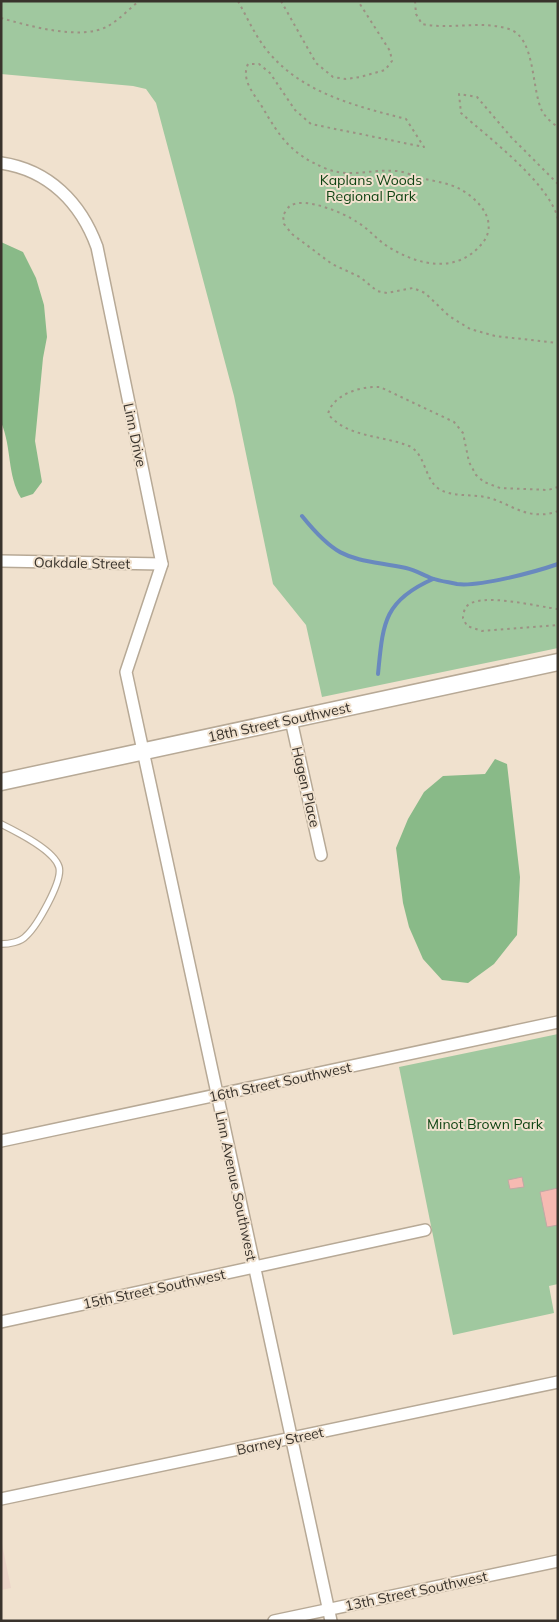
<svg xmlns="http://www.w3.org/2000/svg" width="559" height="1622" font-family="Mulish,sans-serif">
  <style>
    .commercial { fill: #ecd5c9 }
    .green { fill: #a0c89f }
    .forest { fill: #89ba88 }
    .lines { fill: none; stroke-linecap: round; stroke-linejoin: round }
    .stream { stroke: #6989be; stroke-width: 4 }
    .building { fill: #f6bab2; stroke: #c2a8a5 }
    .lane-casing { stroke: #b7a996; stroke-width: 8 }
    .street-casing { stroke: #b7a996; stroke-width: 14 }
    .secondary-casing { stroke: #b7a996; stroke-width: 19 }
    .path { stroke: #9c9183; stroke-width: 2; stroke-dasharray: 2.5 4; stroke-linecap: butt }
    .lane { stroke: #fff; stroke-width: 5.5 }
    .street { stroke: #fff; stroke-width: 11 }
    .secondary { stroke: #fff; stroke-width: 16 }
    .labels { text-anchor: middle; dominant-baseline: central; stroke-width: 4; stroke-linejoin: round; paint-order: stroke }
    .park-label { font-size: 14px; fill: #0e4312; stroke: #f0e1ce }
    .street-label { font-size: 14px; fill: #39332c; stroke: #f0e1ce }
  </style>
  <rect width="100%" height="100%" fill="#f0e1ce"/>
  <!-- commercial -->
  <path class="commercial" d="M1,1539L11,1588L1,1590Z"/>
  <!-- green -->
  <g class="green">
    <path d="M1,1H558V648L322,697L306,625L273,584L234,396L156,103L146,89L133,86L1,74Z"/>
    <path d="M558,1034V1284L549,1286L554,1313L453,1335L399,1067Z"/>
  </g>
  <!-- forest -->
  <g class="forest">
    <path d="M1,242L23,252L36,278L44,305L47,337L43,358L35,441L42,482L33,494L21,498C7,475 12,448 1,422Z"/>
    <path d="M495,759L507,764L520,877L517,935L494,964L468,983L442,980L423,959L409,927L403,903L396,848L408,819L424,792L443,776L485,774Z"/>
  </g>
  <g class="lines">
    <!-- stream -->
    <g class="stream">
      <path d="M302,516C340,563 350,557 406,568C415,570 423,575 431,578C439,581 448,582 457,584C479,587 535,572 558,564"/>
      <path d="M378,674C383,624 383,601 433,579"/>
    </g>
  </g>
  <!-- building -->
  <g class="building">
    <path d="M522,1177L524,1187L510,1189L508,1180Z"/>
    <path d="M558,1188V1225L547,1227L540,1192Z"/>
  </g>
  <g class="lines">
    <defs>
      <path id="lane" d="M1,824C17,832 54,850 59,867C63,881 37,926 26,936C21,942 9,944 1,944"/>
      <g id="street">
        <path d="M1,163C49,170 81,203 97,247L162,564L126,672L331,1621"/>
        <path d="M1,561L162,564"/>
        <path d="M291,720L321,855"/>
        <path d="M1,1141L558,1022"/>
        <path d="M1,1322L425,1230"/>
        <path d="M1,1499L558,1382"/>
        <path d="M274,1621L558,1561"/>
      </g>
      <path id="secondary" d="M1,782L558,662"/>
    </defs>
    <!-- lane casing -->
    <use href="#lane" class="lane-casing"/>
    <!-- street casing -->
    <use href="#street" class="street-casing"/>
    <!-- secondary casing -->
    <use href="#secondary" class="secondary-casing"/>
    <!-- path -->
    <g class="path">
      <path d="M238,1C248,19 256,38 270,54C305,94 356,106 406,119L424,147L311,124L295,110L270,73L259,64H248C241,79 253,93 261,105C280,137 290,154 327,169C350,178 371,169 395,171C403,171 412,175 420,178C433,181 449,183 460,189C478,199 498,220 484,241C459,275 418,266 387,246C376,239 368,228 357,222C344,213 304,196 290,206C287,208 285,213 283,215L284,224L292,234L332,264L360,277L377,291L387,293L413,288L425,293L449,316L470,329L495,336L558,343"/>
      <path d="M281,1L316,63L333,77L346,79L360,77L385,70L392,61L390,51L358,1"/>
      <path d="M415,1L416,14L422,24C451,30 480,20 509,29C536,38 531,88 542,111C546,118 552,123 558,127"/>
      <path d="M1,18C29,26 82,41 108,26C119,20 129,9 139,1"/>
      <path d="M558,184L511,137L477,97L459,94L461,113C489,138 549,183 558,219"/>
      <path d="M558,487L548,490L500,488L484,482L476,475L469,462L463,433L454,422L380,387C361,386 333,394 328,414C348,438 382,435 409,446C426,454 424,479 439,489C452,497 470,494 485,497C502,500 518,513 535,514C543,515 551,514 558,511"/>
      <path d="M558,609C539,607 478,591 466,607C464,610 463,615 463,618L467,626L482,631L558,625"/>
    </g>
    <!-- lane -->
    <use href="#lane" class="lane"/>
    <!-- street -->
    <use href="#street" class="street"/>
    <!-- secondary -->
    <use href="#secondary" class="secondary"/>
  </g>
  <g class="labels">
    <!-- park labels -->
    <g class="park-label">
      <text x="371" y="180">Kaplans Woods<tspan x="371" dy="16">Regional Park</tspan></text>
      <text x="485" y="1124">Minot Brown Park</text>
    </g>
    <!-- street labels -->
    <g class="street-label">
      <text transform="translate(135 435) rotate(78)">Linn Drive</text>
      <text transform="translate(82 563) rotate(1)">Oakdale Street</text>
      <text transform="translate(279 722) rotate(-12)">18th Street Southwest</text>
      <text transform="translate(306 787) rotate(77)">Hagen Place</text>
      <text transform="translate(280 1082) rotate(-12)">16th Street Southwest</text>
      <text transform="translate(236 1186) rotate(78)">Linn Avenue Southwest</text>
      <text transform="translate(154 1289) rotate(-12)">15th Street Southwest</text>
      <text transform="translate(280 1441) rotate(-12)">Barney Street</text>
      <text transform="translate(416 1591) rotate(-12)">13th Street Southwest</text>
    </g>
  </g>
  <!-- border -->
  <rect width="559" height="1622" fill="none" stroke="#39332c" stroke-width="5"/>
</svg>
